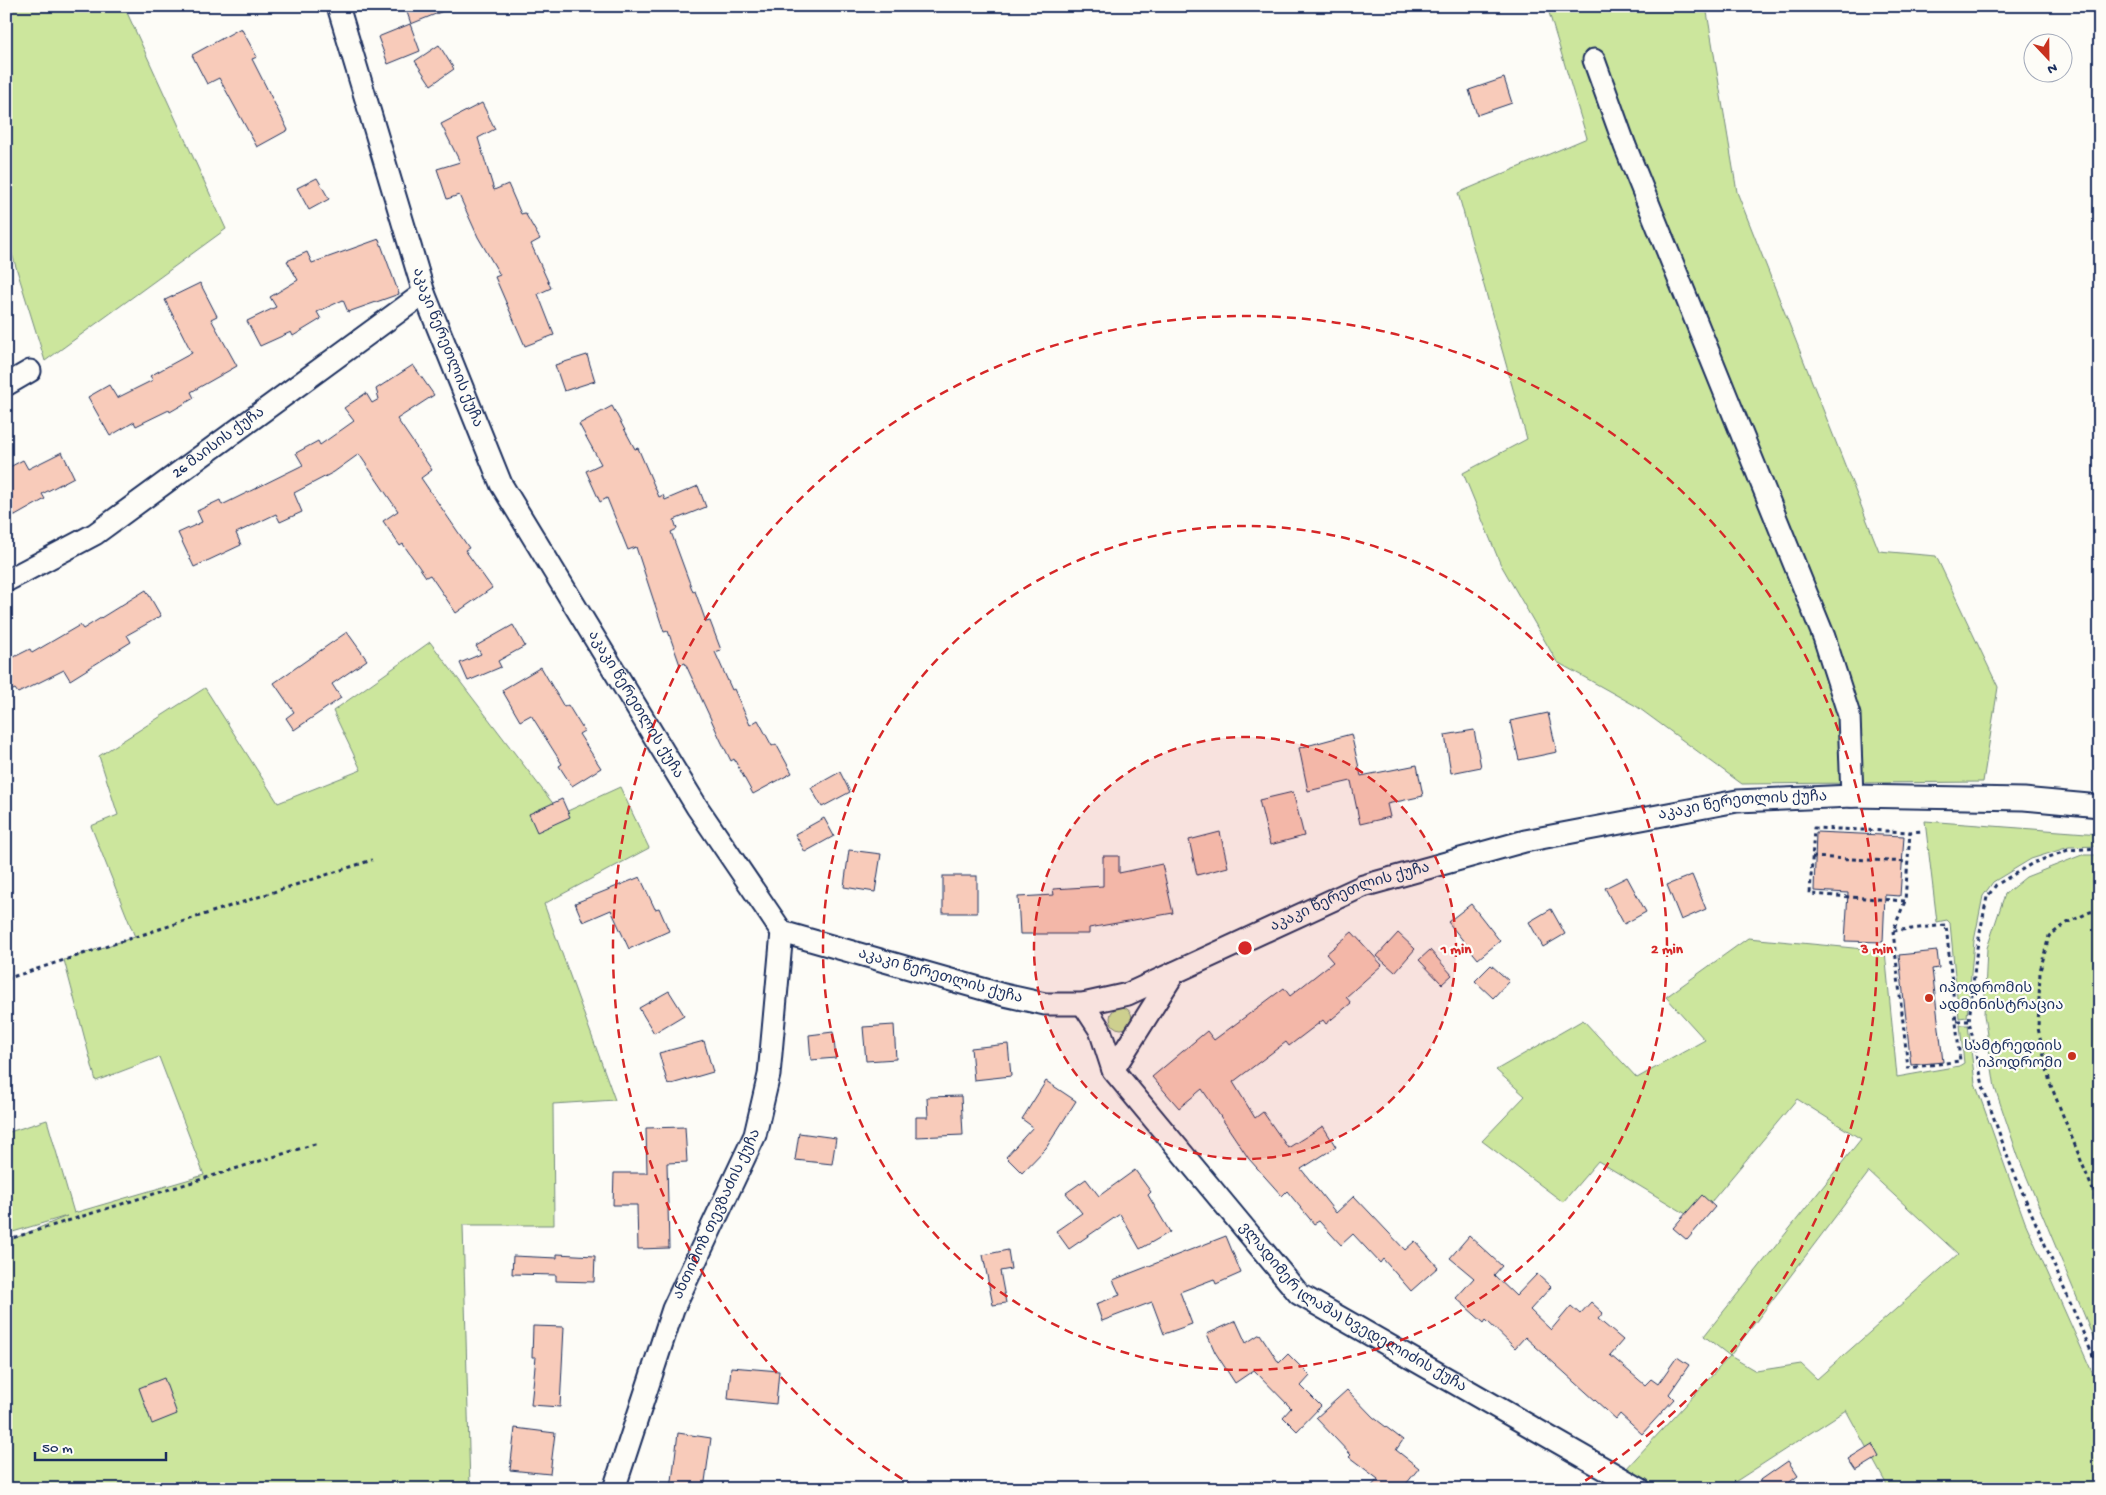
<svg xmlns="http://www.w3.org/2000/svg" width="2106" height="1495" font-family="'Gochi Hand','Noto Sans Georgian',sans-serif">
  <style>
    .green { fill: #cce69d; stroke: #748a7e; fill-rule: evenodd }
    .building { fill: #f8cbba; stroke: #1b2f5e }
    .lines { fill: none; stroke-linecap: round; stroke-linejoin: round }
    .minor-casing { stroke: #1b2f5e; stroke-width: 25 }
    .path { stroke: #1b2f5e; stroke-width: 3; stroke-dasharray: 4 4; stroke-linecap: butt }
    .minor { stroke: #fdfcf7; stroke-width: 21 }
    .ring { fill: none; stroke: #d62828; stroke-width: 2.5; stroke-dasharray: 9 6 }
    .poi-dot { fill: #c8321e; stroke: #fdfcf7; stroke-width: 2 }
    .labels { text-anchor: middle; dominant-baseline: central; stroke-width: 4.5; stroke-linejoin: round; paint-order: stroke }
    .street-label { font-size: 15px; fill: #1b2f5e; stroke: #fdfcf7 }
    .poi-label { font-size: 15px; fill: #1b2f5e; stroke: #fdfcf7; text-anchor: start }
    .centre { fill: #d62828; stroke: #fdfcf7; stroke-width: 2.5 }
    .ring-label { font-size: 15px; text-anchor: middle; font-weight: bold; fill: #d62828; stroke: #fdfcf7; stroke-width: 4.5; stroke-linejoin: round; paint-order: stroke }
  </style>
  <rect width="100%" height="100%" fill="#fdfcf7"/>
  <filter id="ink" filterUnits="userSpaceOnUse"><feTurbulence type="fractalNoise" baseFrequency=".02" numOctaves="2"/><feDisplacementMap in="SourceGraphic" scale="10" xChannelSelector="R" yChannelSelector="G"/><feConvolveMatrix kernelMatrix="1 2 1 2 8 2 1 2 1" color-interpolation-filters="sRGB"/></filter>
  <g filter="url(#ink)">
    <!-- green -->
    <g class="green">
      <path d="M6,6H124L226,229L45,361L8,241H6Z"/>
      <path d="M1547,6H1706L1737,192L1879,551L1936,556L1998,687L1983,782L1742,784L1636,706L1557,662L1500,563L1463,473L1527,439L1458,193L1587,138Z"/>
      <path d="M430,642L561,814L620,787L649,848L544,904L615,1100L553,1104L554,1225H463L470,1487L6,1489V1242L67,1216L6,1234V1133L47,1120L74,1213L204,1175L159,1057L96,1081L64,960L135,937L91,826L118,815L99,756L205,688L278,803L361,770L333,711Z"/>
      <path d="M1925,821L2100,834V846L2069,847L2031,859L1993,882L1983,896L1974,941L1967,1017L1959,1018L1950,923L1947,920L1937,922Z"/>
      <path d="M2082,855H2100V1353L2018,1156L1995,1088L1984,1015L1987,948L2005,894L2026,877Z"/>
      <path d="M1748,938L1885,951L1897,1077L1959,1066L1964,1063L1960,1025H1968L1975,1083L2025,1222L2100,1390V1489H1889L1846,1410L1724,1489H1657L1625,1470L1730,1356L1704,1336L1861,1139L1797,1099L1696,1220L1598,1161L1563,1202L1482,1141L1525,1096L1496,1070L1583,1020L1637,1078L1705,1040L1666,997ZM1869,1172L1958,1254L1817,1379L1801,1364L1756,1371L1730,1356Z"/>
      <circle cx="1121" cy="1018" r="11"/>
    </g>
    <!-- building -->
    <g class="building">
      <path d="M405,6H453V7L411,24Z"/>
      <path d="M410,24L420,51L388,64L378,37Z"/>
      <path d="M241,28L257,57L252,59L288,130L257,147L219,78L207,84L192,55Z"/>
      <path d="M439,45L454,69L431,85L415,61Z"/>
      <path d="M1504,78L1512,103L1477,115L1469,90Z"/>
      <path d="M482,103L495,129L478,138L494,190L508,184L521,214L525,213L540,239L531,244L551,288L538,294L554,335L525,346L495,277L500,275L478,237L459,195L447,199L437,169L460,162L441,124Z"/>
      <path d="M317,178L329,199L309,210L297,188Z"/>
      <path d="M379,239L399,294L348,312L343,300L317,312L321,319L293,336L291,332L260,346L247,321L276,307L270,297L298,280L287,261L307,252L312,263Z"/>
      <path d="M200,283L217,316L211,319L237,366L191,392L194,398L170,412L169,410L136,426L134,422L110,436L88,397L109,385L117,398L153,380L150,376L192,353L165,300Z"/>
      <path d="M587,355L595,381L564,391L555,365Z"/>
      <path d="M413,365L434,395L397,419L432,470L421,478L469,548L465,550L492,588L456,613L430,575L426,577L403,544L400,546L383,521L398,511L359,454L334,472L294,493L302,512L280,522L276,514L236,533L241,545L194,567L178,533L202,522L197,511L220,500L222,505L303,465L296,453L318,441L320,445L354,421L344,408L366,393L372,403L379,399L376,389Z"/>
      <path d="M612,406L635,449L638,448L659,497L663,495L665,500L698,486L706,507L674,520L677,529L671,532L693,592L695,591L706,622L710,621L721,650L715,652L732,690L734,689L750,725L758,720L772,746L776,744L792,773L753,794L734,759L731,761L721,741L685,663L680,665L668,631L664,632L636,547L628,550L607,498L600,502L586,471L601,464L579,424Z"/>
      <path d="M62,452L74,477L42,494L45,499L15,516L6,500V469L23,460L28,469Z"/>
      <path d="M146,590L161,616L127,635L131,642L70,680L64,670L18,693L15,689L6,693V661L30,649L32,653L80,625L83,629Z"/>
      <path d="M513,625L525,646L498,661L501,667L468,681L460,663L481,654L476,646Z"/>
      <path d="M347,632L367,660L332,684L341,698L294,730L286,718L294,712L274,683Z"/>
      <path d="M541,667L564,707L568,705L584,731L579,734L601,768L572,786L559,766L562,764L531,715L520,721L502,690Z"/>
      <path d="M1548,713L1557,752L1519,760L1510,721Z"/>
      <path d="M1474,730L1481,767L1451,773L1445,735Z"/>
      <path d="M1351,734L1361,776L1417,765L1423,796L1387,804L1390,817L1360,824L1351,781L1308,791L1299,748Z"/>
      <path d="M840,772L850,792L822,807L811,788Z"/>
      <path d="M1293,792L1304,836L1270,845L1259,800Z"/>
      <path d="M562,799L570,817L537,832L529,814Z"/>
      <path d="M824,818L834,836L805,852L795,834Z"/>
      <path d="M1220,832L1228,867L1197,875L1189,840Z"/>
      <path d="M1816,832L1904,836L1900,896L1885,895L1883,942L1845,941L1848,893L1814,891Z"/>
      <path d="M849,850L881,854L875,892L844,887Z"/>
      <path d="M1103,856H1119V873L1162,864L1173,913L1089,928V934H1020L1018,897L1054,895L1053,889L1103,886Z"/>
      <path d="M1692,875L1706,909L1681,920L1667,885Z"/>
      <rect x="943" y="876" width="34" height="37"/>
      <path d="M640,877L655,909L659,908L669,931L629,949L611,910L583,922L575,903Z"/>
      <path d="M1627,877L1646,912L1624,924L1605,888Z"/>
      <path d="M1471,904L1500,941L1478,959L1448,922Z"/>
      <path d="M1551,909L1565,934L1543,947L1529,922Z"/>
      <path d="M1352,932L1382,965L1346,997L1351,1003L1326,1024L1323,1020L1289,1046L1286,1042L1233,1082L1255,1118L1263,1112L1288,1148L1323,1126L1336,1147L1301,1169L1336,1213L1354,1196L1405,1250L1415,1241L1438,1267L1411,1291L1383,1259L1380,1263L1353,1234L1341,1245L1319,1221L1314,1224L1287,1191L1282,1196L1249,1159L1202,1089L1179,1108L1152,1077L1207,1031L1214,1040L1284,988L1290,996L1333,962L1326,954Z"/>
      <path d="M1398,933L1415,949L1395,972L1377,956Z"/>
      <path d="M1430,950L1452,975L1442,984L1419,960Z"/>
      <path d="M1937,951L1939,968L1932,969L1943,1062L1911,1065L1899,955Z"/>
      <path d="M1491,965L1509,981L1493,998L1475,981Z"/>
      <path d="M669,991L684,1015L654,1033L639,1008Z"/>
      <path d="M894,1025L896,1059L866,1061L863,1027Z"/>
      <path d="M833,1032L836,1058L811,1060L809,1035Z"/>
      <path d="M704,1041L713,1072L668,1085L659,1053Z"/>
      <path d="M1008,1044L1011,1076L974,1080L971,1048Z"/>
      <path d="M1046,1081L1076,1101L1046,1148L1022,1173L1006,1157L1033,1127L1022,1119Z"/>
      <path d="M961,1096L963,1135L916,1137V1117H928L927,1097Z"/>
      <path d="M685,1127L687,1162L667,1163L669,1248L638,1249L637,1205H613L614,1173H647L646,1128Z"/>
      <path d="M799,1133L836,1138L832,1164L795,1160Z"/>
      <path d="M1135,1170L1151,1192L1148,1195L1170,1232L1140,1249L1120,1214L1069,1249L1056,1231L1082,1213L1066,1193L1086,1179L1099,1196Z"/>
      <path d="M1702,1195L1715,1207L1687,1240L1673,1228Z"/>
      <path d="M1226,1236L1241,1273L1216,1284L1214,1279L1180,1292L1192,1324L1164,1334L1152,1302L1102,1321L1096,1304L1120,1295L1113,1280Z"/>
      <path d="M1469,1236L1502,1266L1494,1275L1516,1296L1537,1274L1551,1287L1530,1310L1551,1330L1571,1306L1580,1314L1591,1302L1603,1313L1598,1319L1623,1340L1610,1355L1645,1385L1651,1379L1658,1384L1677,1357L1689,1365L1669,1394L1674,1399L1642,1434L1620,1414L1616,1419L1525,1337L1515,1348L1486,1320L1484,1323L1456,1298L1474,1278L1450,1258Z"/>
      <path d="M1008,1250L1011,1269L1000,1271L1006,1303L993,1305L983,1255Z"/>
      <path d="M557,1254L595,1256L594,1282L556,1281V1275L512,1274L513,1256L557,1258Z"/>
      <path d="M1236,1321L1246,1343L1260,1334L1279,1363L1288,1354L1310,1376L1301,1386L1321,1406L1297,1431L1283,1417L1291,1408L1254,1370L1235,1383L1215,1352L1207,1334Z"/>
      <path d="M533,1326L564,1327L560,1407L531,1405L536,1357H532Z"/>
      <path d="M731,1367L779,1371L776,1404L728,1399Z"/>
      <path d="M164,1378L177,1414L152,1424L139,1388Z"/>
      <path d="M1347,1390L1373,1417L1403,1440L1396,1450L1419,1468L1402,1489H1369L1378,1479L1349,1457L1351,1455L1316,1418Z"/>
      <path d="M515,1428L555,1433L550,1474L510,1470Z"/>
      <path d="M678,1433L711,1438L704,1489H671Z"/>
      <path d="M1872,1444L1879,1457L1856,1471L1848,1459Z"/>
      <path d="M1788,1461L1798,1476L1780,1489H1748Z"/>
    </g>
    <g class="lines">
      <defs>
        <g id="minor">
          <path id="s1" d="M338,6L424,293L501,484L697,807L782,932L1004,995L1045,1004H1083L1128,994L1363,886L1525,841L1737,801L1852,796L2024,799L2100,806"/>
          <path d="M1594,60L1625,146L1824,637L1849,715L1852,796"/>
          <path d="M6,385L30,371"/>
          <path id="s2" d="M6,581L95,534L424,293"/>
          <path id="s3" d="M1083,1004L1100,1030L1113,1070L1299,1294L1640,1489"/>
          <path d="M1113,1070L1174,973"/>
          <path id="s4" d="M614,1489L673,1309L755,1135L769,1075L782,932"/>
        </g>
      </defs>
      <!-- minor casing -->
      <use href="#minor" class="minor-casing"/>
      <!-- path -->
      <g class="path">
        <path d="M2100,848L2068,850L2033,863L1996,885L1987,897L1977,948L1969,1021L1984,1090L2009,1161L2100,1372"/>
        <path d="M1812,857L1908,862"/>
        <path d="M1905,901L1810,894L1814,828L1910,832"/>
        <path d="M2100,911L2090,912L2067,923L2049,936L2040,971L2038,1028L2050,1083L2100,1208"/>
        <path d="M1893,931L1908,1068L1960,1061L1946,925L1893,931L1905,901L1910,832L1923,831"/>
        <path d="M6,979L372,860"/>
        <path d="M1957,1021H1969"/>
        <path d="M6,1240L318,1143"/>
      </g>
      <!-- minor -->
      <use href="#minor" class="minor"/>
    </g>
  </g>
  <!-- distance rings -->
  <circle cx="1245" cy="948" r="211" fill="#d62828" fill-opacity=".12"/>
  <g class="ring">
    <circle cx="1245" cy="948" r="211"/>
    <circle cx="1245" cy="948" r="422"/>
    <path d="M915 1487A632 632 0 1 1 1575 1487"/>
  </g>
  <!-- markers -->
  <g class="poi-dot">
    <circle cx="1929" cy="998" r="5"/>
    <circle cx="2072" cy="1056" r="5"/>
  </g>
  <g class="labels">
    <!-- street labels -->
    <g class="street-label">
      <text stroke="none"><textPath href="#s1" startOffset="359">აკაკი წერეთლის ქუჩა</textPath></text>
      <text stroke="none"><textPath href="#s2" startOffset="254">26 მაისის ქუჩა</textPath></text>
      <text stroke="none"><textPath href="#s1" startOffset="764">აკაკი წერეთლის ქუჩა</textPath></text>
      <text stroke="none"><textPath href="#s1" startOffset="2039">აკაკი წერეთლის ქუჩა</textPath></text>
      <text stroke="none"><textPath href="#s1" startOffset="1634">აკაკი წერეთლის ქუჩა</textPath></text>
      <text stroke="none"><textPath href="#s1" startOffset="1199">აკაკი წერეთლის ქუჩა</textPath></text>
      <text stroke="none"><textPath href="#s4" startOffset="294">ანთიმოზ თევზაძის ქუჩა</textPath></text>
      <text stroke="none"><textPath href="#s3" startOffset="415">ვლადიმერ (ლაშა) ხვედელიძის ქუჩა</textPath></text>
    </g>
    <!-- poi labels -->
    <g class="poi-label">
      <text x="1939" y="989">იპოდრომის<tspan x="1939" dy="17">ადმინისტრაცია</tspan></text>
      <text x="2062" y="1047" text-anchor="end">სამტრედიის<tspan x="2062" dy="17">იპოდრომი</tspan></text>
    </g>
  </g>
  <circle cx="1245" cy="948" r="8" class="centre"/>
  <g class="ring-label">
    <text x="1456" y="953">1 min</text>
    <text x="1667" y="953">2 min</text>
    <text x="1877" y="953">3 min</text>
  </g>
  <!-- margin -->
  <rect width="2106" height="1495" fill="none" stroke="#fdfcf7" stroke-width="25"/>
  <rect x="12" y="12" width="2081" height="1470" fill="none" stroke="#1b2f5e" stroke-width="2" filter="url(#ink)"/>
  <!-- north arrow -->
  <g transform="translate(2048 58) rotate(158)"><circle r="24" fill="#fdfcf7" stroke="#a3aaba"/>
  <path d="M0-4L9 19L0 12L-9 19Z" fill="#c8321e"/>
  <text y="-8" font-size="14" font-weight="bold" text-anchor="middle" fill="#1b2f5e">N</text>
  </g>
  <!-- scale -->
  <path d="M35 1452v8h131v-8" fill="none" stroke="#1b2f5e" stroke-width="2.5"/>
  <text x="42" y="1452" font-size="15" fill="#1b2f5e" stroke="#fdfcf7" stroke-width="4" paint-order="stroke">50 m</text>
</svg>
